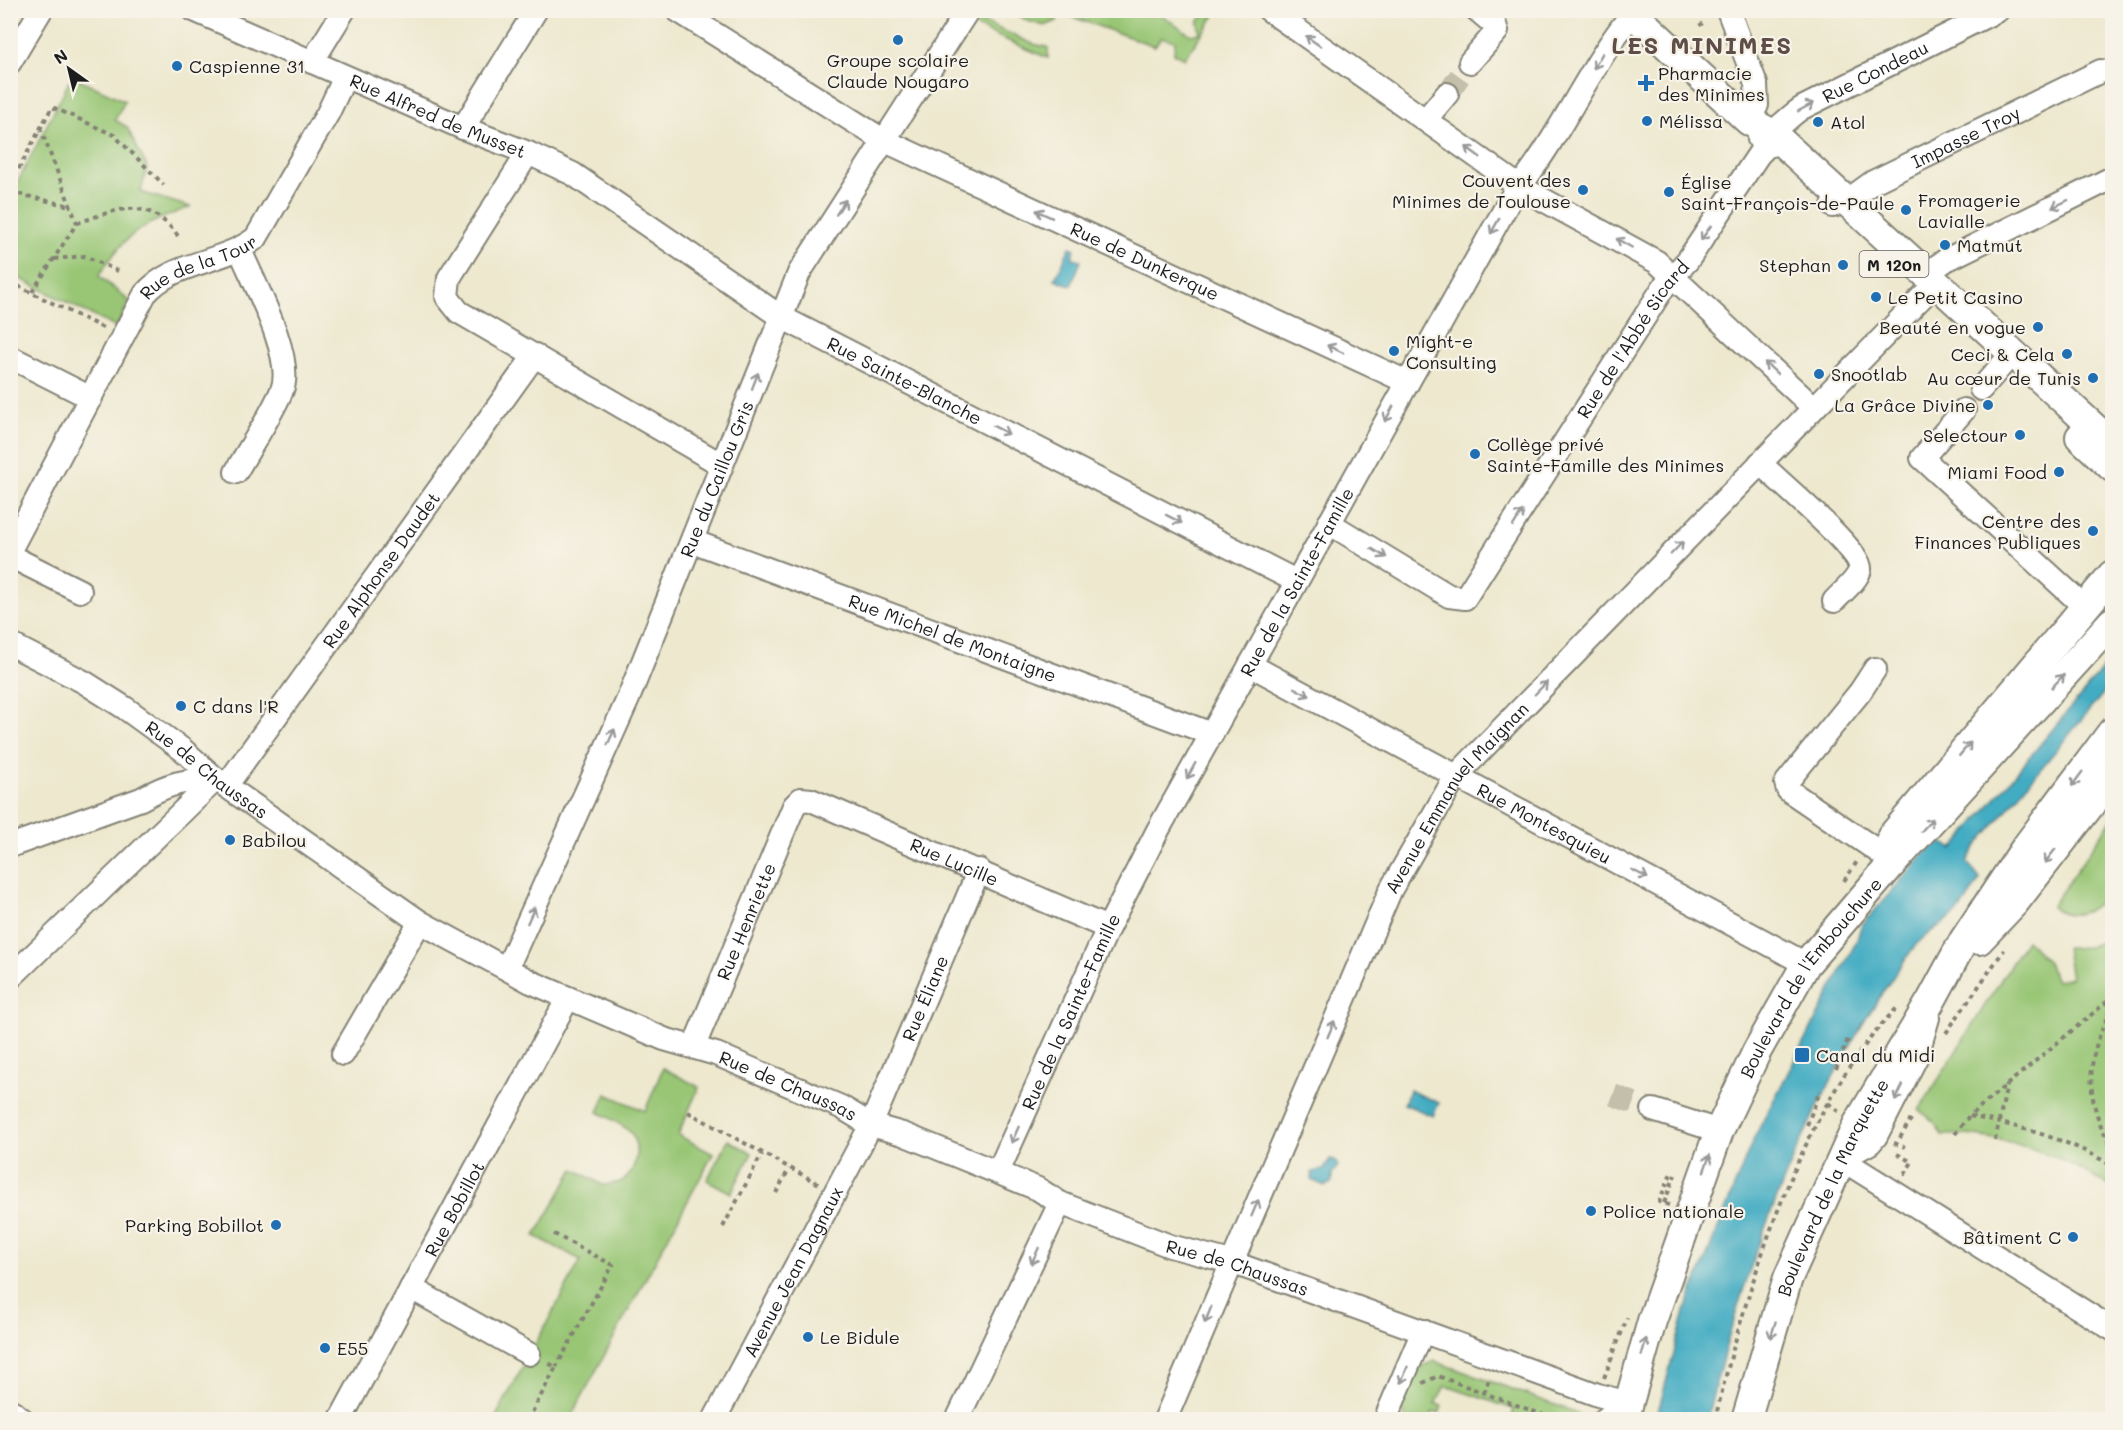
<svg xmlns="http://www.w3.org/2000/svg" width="2123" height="1430" font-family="Mali,sans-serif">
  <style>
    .green { fill: #98c674; stroke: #5a7148; stroke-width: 1.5 }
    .water { fill: #43acc2; stroke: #30646f; stroke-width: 1.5 }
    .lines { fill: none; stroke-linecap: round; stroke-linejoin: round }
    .minor-tunnel { stroke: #c3bfaa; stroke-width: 22; stroke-dasharray: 22 11; stroke-linecap: butt }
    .minor-casing { stroke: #848275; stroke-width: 26 }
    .major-casing { stroke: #848275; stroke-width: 32 }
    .path { stroke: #848275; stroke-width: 4; stroke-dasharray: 4.5 4.5; stroke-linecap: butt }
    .minor { stroke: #fff; stroke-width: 22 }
    .major { stroke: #fff; stroke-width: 28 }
    .oneway { stroke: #999 }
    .poi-dot { fill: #1f6fb2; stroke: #f7f3e8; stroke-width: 2 }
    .labels { text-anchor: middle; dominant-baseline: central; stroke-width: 4.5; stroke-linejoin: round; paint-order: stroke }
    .shield { fill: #f7f3e8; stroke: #5e5c59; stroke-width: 1.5 }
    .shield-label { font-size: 16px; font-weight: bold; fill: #1c1c1c }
    .poi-label { font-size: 18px; fill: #1c1c1c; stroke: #f7f3e8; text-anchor: start }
    .street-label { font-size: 18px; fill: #1c1c1c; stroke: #f7f3e8 }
    .district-label { font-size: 24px; font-weight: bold; letter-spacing: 1.5px; fill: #5e4e47; stroke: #f7f3e8 }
  </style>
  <rect width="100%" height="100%" fill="#f7f3e8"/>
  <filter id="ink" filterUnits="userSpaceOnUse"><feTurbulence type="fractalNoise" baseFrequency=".0167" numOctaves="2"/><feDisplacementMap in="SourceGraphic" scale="12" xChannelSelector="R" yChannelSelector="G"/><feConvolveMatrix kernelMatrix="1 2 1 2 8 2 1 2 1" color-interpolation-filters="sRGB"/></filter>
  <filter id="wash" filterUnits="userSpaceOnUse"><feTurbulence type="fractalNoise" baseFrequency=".008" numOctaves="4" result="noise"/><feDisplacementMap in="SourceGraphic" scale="24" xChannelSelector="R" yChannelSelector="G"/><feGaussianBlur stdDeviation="1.35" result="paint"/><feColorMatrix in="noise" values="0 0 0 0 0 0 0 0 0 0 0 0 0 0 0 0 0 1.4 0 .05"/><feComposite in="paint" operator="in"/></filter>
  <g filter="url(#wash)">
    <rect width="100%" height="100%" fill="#ede8ce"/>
    <!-- green -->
    <g class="green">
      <path d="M1013,11L1039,13L1059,11L1057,21L1045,26L1027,21Z"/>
      <path d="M1069,11H1156L1191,35L1200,33L1198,22L1207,11H1218L1184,59L1174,53L1175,41L1161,37L1155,46L1069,16Z"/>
      <path d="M977,19L1033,44L1048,47V58L972,25Z"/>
      <path d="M72,76L125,101L115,120L127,127L147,167L141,192L190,207C142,226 127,230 99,276L129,301L117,328L11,274L10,197Z"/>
      <path d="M2112,819V881C2102,908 2077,924 2051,907Z"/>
      <path d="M2112,937V1188C2065,1156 1999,1132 1942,1135L1934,1122L1919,1110L2026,940L2047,961L2056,981L2071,978L2066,948L2089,947Z"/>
      <path d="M663,1068L699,1087L678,1135L713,1154L570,1419L494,1420L581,1260L535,1236L574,1169L603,1185C610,1184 616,1184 622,1181C636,1173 641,1146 631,1133C623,1124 608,1118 598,1112L606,1094L645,1111Z"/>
      <path d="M728,1140L752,1153L731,1193L707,1180Z"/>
      <path d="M1434,1361L1578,1413L1582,1419H1511L1514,1409L1446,1386L1436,1403L1442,1406L1439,1414L1433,1412L1431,1418L1434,1419H1406L1403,1414L1399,1413L1418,1368Z"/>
    </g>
    <!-- water -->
    <g class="water">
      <path d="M1070,247L1075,249L1072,257L1081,261L1071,286L1055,279Z"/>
      <path d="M2112,658V683L1975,848L1967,862L1980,879C1973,890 1966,904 1957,913C1943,925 1926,932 1914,947C1812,1087 1747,1252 1707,1419H1656L1686,1308L1753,1140L1857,940L1861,926L1937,839L1953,849Z"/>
      <path d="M1409,1090L1439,1103L1433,1116L1404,1104Z"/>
      <path d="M1330,1159L1335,1160L1338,1166L1332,1174V1183L1325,1186L1311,1180L1312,1172L1324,1169Z"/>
    </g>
  </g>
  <g filter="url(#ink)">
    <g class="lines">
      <!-- minor-tunnel -->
      <g class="minor-tunnel">
        <path d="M1447,94L1470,62"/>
        <path d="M1613,1095L1653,1110"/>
      </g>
      <defs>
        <g id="minor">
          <path id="s1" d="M194,10L463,128L528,153L449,278L447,297L459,312L722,465"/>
          <path id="s2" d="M677,10L883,140L1407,382"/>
          <path d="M1269,10L1520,187L1657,262L1814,408"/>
          <path d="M1728,10L1756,84L1757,105L1749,121"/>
          <path d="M10,62L41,10"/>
          <path d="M312,62L344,10"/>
          <path d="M1470,62L1497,31L1495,25L1477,10"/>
          <path d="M1426,119L1447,94"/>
          <path d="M463,128L536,10"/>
          <path id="s3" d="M1759,139C1777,133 1786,118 1802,108L1998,10"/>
          <path id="s4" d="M528,153L573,174L781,317L1296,581"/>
          <path id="s5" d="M1833,206L1847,201L1873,182L2101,71"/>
          <path d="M1926,274L1946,260L2112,178"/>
          <path d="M10,357L91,398"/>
          <path d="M1981,389L2002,365"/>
          <path d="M1964,410L1922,458L2086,608"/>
          <path d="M1760,463C1777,480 1862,551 1860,569C1858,580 1841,593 1834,601"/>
          <path d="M236,472C251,445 270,418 282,390C295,358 254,283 240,250"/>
          <path id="s6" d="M1329,523L1449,596L1465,598L1665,285L1688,260L1759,154L1767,146L1782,142"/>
          <path id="s7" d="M692,541L1212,734"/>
          <path id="s8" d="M10,550L145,294C173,261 222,264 256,238L328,113L345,77"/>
          <path d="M10,556L80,591"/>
          <path id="s9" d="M10,644L84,682L125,708L183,750L216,779L420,922L531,982L664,1039L716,1054L841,1107L871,1125L903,1134L1038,1189L1060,1203L1170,1246L1231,1262L1598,1395L1628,1403"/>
          <path id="s10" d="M1250,665L1806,964"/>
          <path d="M1875,669L1860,692L1786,783L1788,790L1879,852"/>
          <path id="s11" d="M226,786L535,355"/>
          <path d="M10,846L141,799C169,783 185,780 216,779"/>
          <path id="s12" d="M507,968L628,699L799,273L968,10"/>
          <path d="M10,978L216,779"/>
          <path id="s13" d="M694,1046L794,806L801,799L811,800L1108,928"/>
          <path d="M343,1054L420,922"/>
          <path d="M1653,1110L1719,1131"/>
          <path d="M1841,1159L2112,1329"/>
          <path d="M1841,1159L1870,1143L1876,1136L1917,1056L1928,1018"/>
          <path id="s14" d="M998,1172L1108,928L1158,830L1512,196C1559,140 1586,71 1632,14"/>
          <path d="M411,1288L529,1354"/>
          <path d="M10,1410L23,1420"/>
          <path id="s15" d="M340,1420L568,998"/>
          <path id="s16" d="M714,1420L871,1125L979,870"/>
          <path d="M957,1420L1060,1203"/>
          <path id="s17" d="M1165,1420L1391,889L1456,776L1925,294"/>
          <path d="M1385,1420L1423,1331"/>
          <path d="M1604,1420L1628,1403"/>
        </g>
        <g id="major">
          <path d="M1629,10L1749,121L1773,134L2112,444"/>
          <path d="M2080,437L2112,467"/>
          <path d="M1892,836L2112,575"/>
          <path d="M1979,940L2015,902L2112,777"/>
          <path id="s18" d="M1624,1420L1652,1321L1719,1131L1757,1051L1806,964L1890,866L2112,622"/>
          <path id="s19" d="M1746,1420L1788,1278L1857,1125L1932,999L1964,940L2026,847L2112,732"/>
        </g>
      </defs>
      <!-- minor casing -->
      <use href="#minor" class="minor-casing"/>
      <!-- major casing -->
      <use href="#major" class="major-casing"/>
      <!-- path -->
      <g class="path">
        <path d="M1700,23L1702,26"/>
        <path d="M10,185L52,107L114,135L164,185"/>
        <path d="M10,192L70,206"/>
        <path d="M77,223C119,209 147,195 178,236"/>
        <path d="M54,259L85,256L122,273"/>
        <path d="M10,282L105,329"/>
        <path d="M32,292L77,223L41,130"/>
        <path d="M1844,881L1858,860"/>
        <path d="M2109,1001C2111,1017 2103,1025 2098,1040C2085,1078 2092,1114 2112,1148"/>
        <path d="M1946,1033L2004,950"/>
        <path d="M1836,1069L1848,1039"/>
        <path d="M1828,1103L1839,1112"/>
        <path d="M688,1112L819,1184"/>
        <path d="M1970,1116C2020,1127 2068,1138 2112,1166"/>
        <path d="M1807,1125L1820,1091"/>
        <path d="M1955,1134L1969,1116L2109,1000L2112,987"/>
        <path d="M1900,1138L1911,1119"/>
        <path d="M1995,1140L2007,1085"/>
        <path d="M1894,1143L1905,1147"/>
        <path d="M1897,1154L1912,1162L1905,1174L1902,1172"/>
        <path d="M776,1193L789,1169"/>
        <path d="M1664,1203L1675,1175"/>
        <path d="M1669,1205L1659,1202L1671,1173"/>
        <path d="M723,1227L762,1154"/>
        <path d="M554,1234L613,1265L556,1367"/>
        <path d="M1604,1378L1627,1318"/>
        <path d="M1423,1383L1438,1376L1557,1420"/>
        <path d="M1484,1393L1490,1377"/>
        <path d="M528,1420L556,1367L546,1362"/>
        <path d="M1715,1420C1746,1289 1802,1101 1899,1006"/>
      </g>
      <!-- minor -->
      <use href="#minor" class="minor"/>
      <!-- major -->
      <use href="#major" class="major"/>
    </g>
    <!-- one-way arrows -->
    <defs><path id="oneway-shaft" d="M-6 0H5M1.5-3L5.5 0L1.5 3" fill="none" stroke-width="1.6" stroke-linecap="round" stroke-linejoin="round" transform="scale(1.5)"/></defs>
    <g class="oneway">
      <use href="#oneway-shaft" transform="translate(1313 41) rotate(-145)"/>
      <use href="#oneway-shaft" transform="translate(1598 61) rotate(120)"/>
      <use href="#oneway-shaft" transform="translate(1806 107) rotate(-28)"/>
      <use href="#oneway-shaft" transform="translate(1473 152) rotate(-144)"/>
      <use href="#oneway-shaft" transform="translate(2060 204) rotate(154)"/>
      <use href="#oneway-shaft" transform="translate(841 207) rotate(-57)"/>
      <use href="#oneway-shaft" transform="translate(1044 214) rotate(-155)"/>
      <use href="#oneway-shaft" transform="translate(1495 226) rotate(119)"/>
      <use href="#oneway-shaft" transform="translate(1706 233) rotate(124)"/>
      <use href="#oneway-shaft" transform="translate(1624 243) rotate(-150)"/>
      <use href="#oneway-shaft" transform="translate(1335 349) rotate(-155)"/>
      <use href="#oneway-shaft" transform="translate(1771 368) rotate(-137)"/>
      <use href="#oneway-shaft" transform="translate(755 381) rotate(-69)"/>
      <use href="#oneway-shaft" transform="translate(1389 414) rotate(119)"/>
      <use href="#oneway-shaft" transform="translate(1001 430) rotate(27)"/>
      <use href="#oneway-shaft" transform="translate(1518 518) rotate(-58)"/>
      <use href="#oneway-shaft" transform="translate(1174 519) rotate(27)"/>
      <use href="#oneway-shaft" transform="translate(1677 548) rotate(-46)"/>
      <use href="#oneway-shaft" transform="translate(1379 553) rotate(31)"/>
      <use href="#oneway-shaft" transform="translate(2058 681) rotate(-47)"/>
      <use href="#oneway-shaft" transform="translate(1541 688) rotate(-46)"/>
      <use href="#oneway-shaft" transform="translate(1302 692) rotate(28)"/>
      <use href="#oneway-shaft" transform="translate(611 737) rotate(-66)"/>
      <use href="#oneway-shaft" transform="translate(1965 749) rotate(-50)"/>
      <use href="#oneway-shaft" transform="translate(1191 771) rotate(119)"/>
      <use href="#oneway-shaft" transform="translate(2077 779) rotate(126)"/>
      <use href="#oneway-shaft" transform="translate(1927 825) rotate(-48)"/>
      <use href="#oneway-shaft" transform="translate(2050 856) rotate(128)"/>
      <use href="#oneway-shaft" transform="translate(1640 874) rotate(28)"/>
      <use href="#oneway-shaft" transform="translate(531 915) rotate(-66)"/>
      <use href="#oneway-shaft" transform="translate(1331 1029) rotate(-67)"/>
      <use href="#oneway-shaft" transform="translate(1899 1093) rotate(116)"/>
      <use href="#oneway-shaft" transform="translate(1015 1135) rotate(114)"/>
      <use href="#oneway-shaft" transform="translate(1707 1163) rotate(-70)"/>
      <use href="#oneway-shaft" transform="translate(1255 1208) rotate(-67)"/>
      <use href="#oneway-shaft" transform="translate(1035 1256) rotate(115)"/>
      <use href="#oneway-shaft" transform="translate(1208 1315) rotate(112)"/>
      <use href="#oneway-shaft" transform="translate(1773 1330) rotate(107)"/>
      <use href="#oneway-shaft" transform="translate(1644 1347) rotate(-74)"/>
      <use href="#oneway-shaft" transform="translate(1404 1375) rotate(113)"/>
    </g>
  </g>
  <!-- markers -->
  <g class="poi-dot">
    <circle cx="898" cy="40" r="6"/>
    <circle cx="177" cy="66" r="6"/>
    <path d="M1643 74h6v6h6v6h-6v6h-6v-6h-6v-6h6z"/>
    <circle cx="1647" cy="121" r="6"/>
    <circle cx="1818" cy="122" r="6"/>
    <circle cx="1583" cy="190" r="6"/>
    <circle cx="1669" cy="192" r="6"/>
    <circle cx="1906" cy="210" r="6"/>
    <circle cx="1945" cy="245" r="6"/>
    <circle cx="1843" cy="265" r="6"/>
    <circle cx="1876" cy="297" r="6"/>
    <circle cx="2038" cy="327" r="6"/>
    <circle cx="1394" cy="351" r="6"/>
    <circle cx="2067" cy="354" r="6"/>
    <circle cx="1819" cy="374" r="6"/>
    <circle cx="2093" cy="378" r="6"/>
    <circle cx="1988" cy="405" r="6"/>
    <circle cx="2020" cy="435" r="6"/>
    <circle cx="1475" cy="454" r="6"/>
    <circle cx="2059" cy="472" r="6"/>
    <circle cx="2093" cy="531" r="6"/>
    <circle cx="181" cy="706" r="6"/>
    <circle cx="230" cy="840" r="6"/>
    <rect x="1794" y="1047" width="16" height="16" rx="3"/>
    <circle cx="1591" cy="1211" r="6"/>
    <circle cx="276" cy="1225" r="6"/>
    <circle cx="2073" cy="1237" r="6"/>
    <circle cx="808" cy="1337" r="6"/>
    <circle cx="325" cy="1348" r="6"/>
  </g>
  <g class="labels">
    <!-- shield labels -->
    <rect class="shield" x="1859.5" y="251" width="69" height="26" rx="4.5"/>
    <g class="shield-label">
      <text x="1894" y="264">M 120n</text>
    </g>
    <!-- poi labels -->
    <g class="poi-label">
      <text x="898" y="60" text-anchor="middle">Groupe scolaire<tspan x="898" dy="21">Claude Nougaro</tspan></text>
      <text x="189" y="66">Caspienne 31</text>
      <text x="1658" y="73">Pharmacie<tspan x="1658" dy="21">des Minimes</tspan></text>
      <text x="1659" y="121">Mélissa</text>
      <text x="1830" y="122">Atol</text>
      <text x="1571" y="180" text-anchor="end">Couvent des<tspan x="1571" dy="21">Minimes de Toulouse</tspan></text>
      <text x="1681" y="182">Église<tspan x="1681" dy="21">Saint-François-de-Paule</tspan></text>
      <text x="1918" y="200">Fromagerie<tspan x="1918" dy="21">Lavialle</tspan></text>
      <text x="1957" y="245">Matmut</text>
      <text x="1831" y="265" text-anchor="end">Stephan</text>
      <text x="1888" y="297">Le Petit Casino</text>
      <text x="2026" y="327" text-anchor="end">Beauté en vogue</text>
      <text x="1406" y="341">Might-e<tspan x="1406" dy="21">Consulting</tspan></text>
      <text x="2055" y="354" text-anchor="end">Ceci &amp; Cela</text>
      <text x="1831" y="374">Snootlab</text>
      <text x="2081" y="378" text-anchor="end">Au cœur de Tunis</text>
      <text x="1976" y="405" text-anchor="end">La Grâce Divine</text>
      <text x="2008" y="435" text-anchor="end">Selectour</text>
      <text x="1487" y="444">Collège privé<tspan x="1487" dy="21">Sainte-Famille des Minimes</tspan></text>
      <text x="2047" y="472" text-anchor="end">Miami Food</text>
      <text x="2081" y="521" text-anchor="end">Centre des<tspan x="2081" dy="21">Finances Publiques</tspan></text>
      <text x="193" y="706">C dans l'R</text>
      <text x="242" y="840">Babilou</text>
      <text x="1816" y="1055">Canal du Midi</text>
      <text x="1603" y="1211">Police nationale</text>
      <text x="264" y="1225" text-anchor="end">Parking Bobillot</text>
      <text x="2061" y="1237" text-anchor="end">Bâtiment C</text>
      <text x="820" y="1337">Le Bidule</text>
      <text x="337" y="1348">E55</text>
    </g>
    <!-- street labels -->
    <g class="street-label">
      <text stroke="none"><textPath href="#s3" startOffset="135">Rue Condeau</textPath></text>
      <text stroke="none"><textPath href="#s1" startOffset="266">Rue Alfred de Musset</textPath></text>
      <text stroke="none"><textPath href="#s5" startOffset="150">Impasse Troy</textPath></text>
      <text stroke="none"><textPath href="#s2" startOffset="532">Rue de Dunkerque</textPath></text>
      <text stroke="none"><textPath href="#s8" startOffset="350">Rue de la Tour</textPath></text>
      <text stroke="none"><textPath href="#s6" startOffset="465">Rue de l'Abbé Sicard</textPath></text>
      <text stroke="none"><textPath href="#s4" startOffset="441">Rue Sainte-Blanche</textPath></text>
      <text stroke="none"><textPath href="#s12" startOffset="532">Rue du Caillou Gris</textPath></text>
      <text stroke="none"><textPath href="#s11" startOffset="266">Rue Alphonse Daudet</textPath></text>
      <text stroke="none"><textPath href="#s14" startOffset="662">Rue de la Sainte-Famille</textPath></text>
      <text stroke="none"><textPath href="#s7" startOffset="278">Rue Michel de Montaigne</textPath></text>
      <text stroke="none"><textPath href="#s9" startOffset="234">Rue de Chaussas</textPath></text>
      <text stroke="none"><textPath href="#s17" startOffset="690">Avenue Emmanuel Maignan</textPath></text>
      <text stroke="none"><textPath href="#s10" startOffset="334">Rue Montesquieu</textPath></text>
      <text stroke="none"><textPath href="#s13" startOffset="436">Rue Lucille</textPath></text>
      <text stroke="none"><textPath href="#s13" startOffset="135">Rue Henriette</textPath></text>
      <text stroke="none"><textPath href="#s18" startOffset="484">Boulevard de l'Embouchure</textPath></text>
      <text stroke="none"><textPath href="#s16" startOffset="472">Rue Éliane</textPath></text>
      <text stroke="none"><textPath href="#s14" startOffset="176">Rue de la Sainte-Famille</textPath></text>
      <text stroke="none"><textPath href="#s9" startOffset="900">Rue de Chaussas</textPath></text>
      <text stroke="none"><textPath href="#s19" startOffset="249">Boulevard de la Marquette</textPath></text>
      <text stroke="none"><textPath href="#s15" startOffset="240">Rue Bobillot</textPath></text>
      <text stroke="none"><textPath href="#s9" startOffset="1386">Rue de Chaussas</textPath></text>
      <text stroke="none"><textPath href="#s16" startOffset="168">Avenue Jean Dagnaux</textPath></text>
    </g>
    <!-- district labels -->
    <g class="district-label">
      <text x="1702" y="44">LES MINIMES</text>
    </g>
  </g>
  <!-- margin -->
  <rect width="2123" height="1430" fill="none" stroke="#f7f3e8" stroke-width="36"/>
  <!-- north arrow -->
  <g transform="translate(69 69) rotate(326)" stroke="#f7f3e8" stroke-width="4.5" paint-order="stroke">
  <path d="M0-4.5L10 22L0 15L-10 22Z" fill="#1c1c1c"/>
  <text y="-9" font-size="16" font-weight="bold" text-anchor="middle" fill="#1c1c1c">N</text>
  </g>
</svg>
